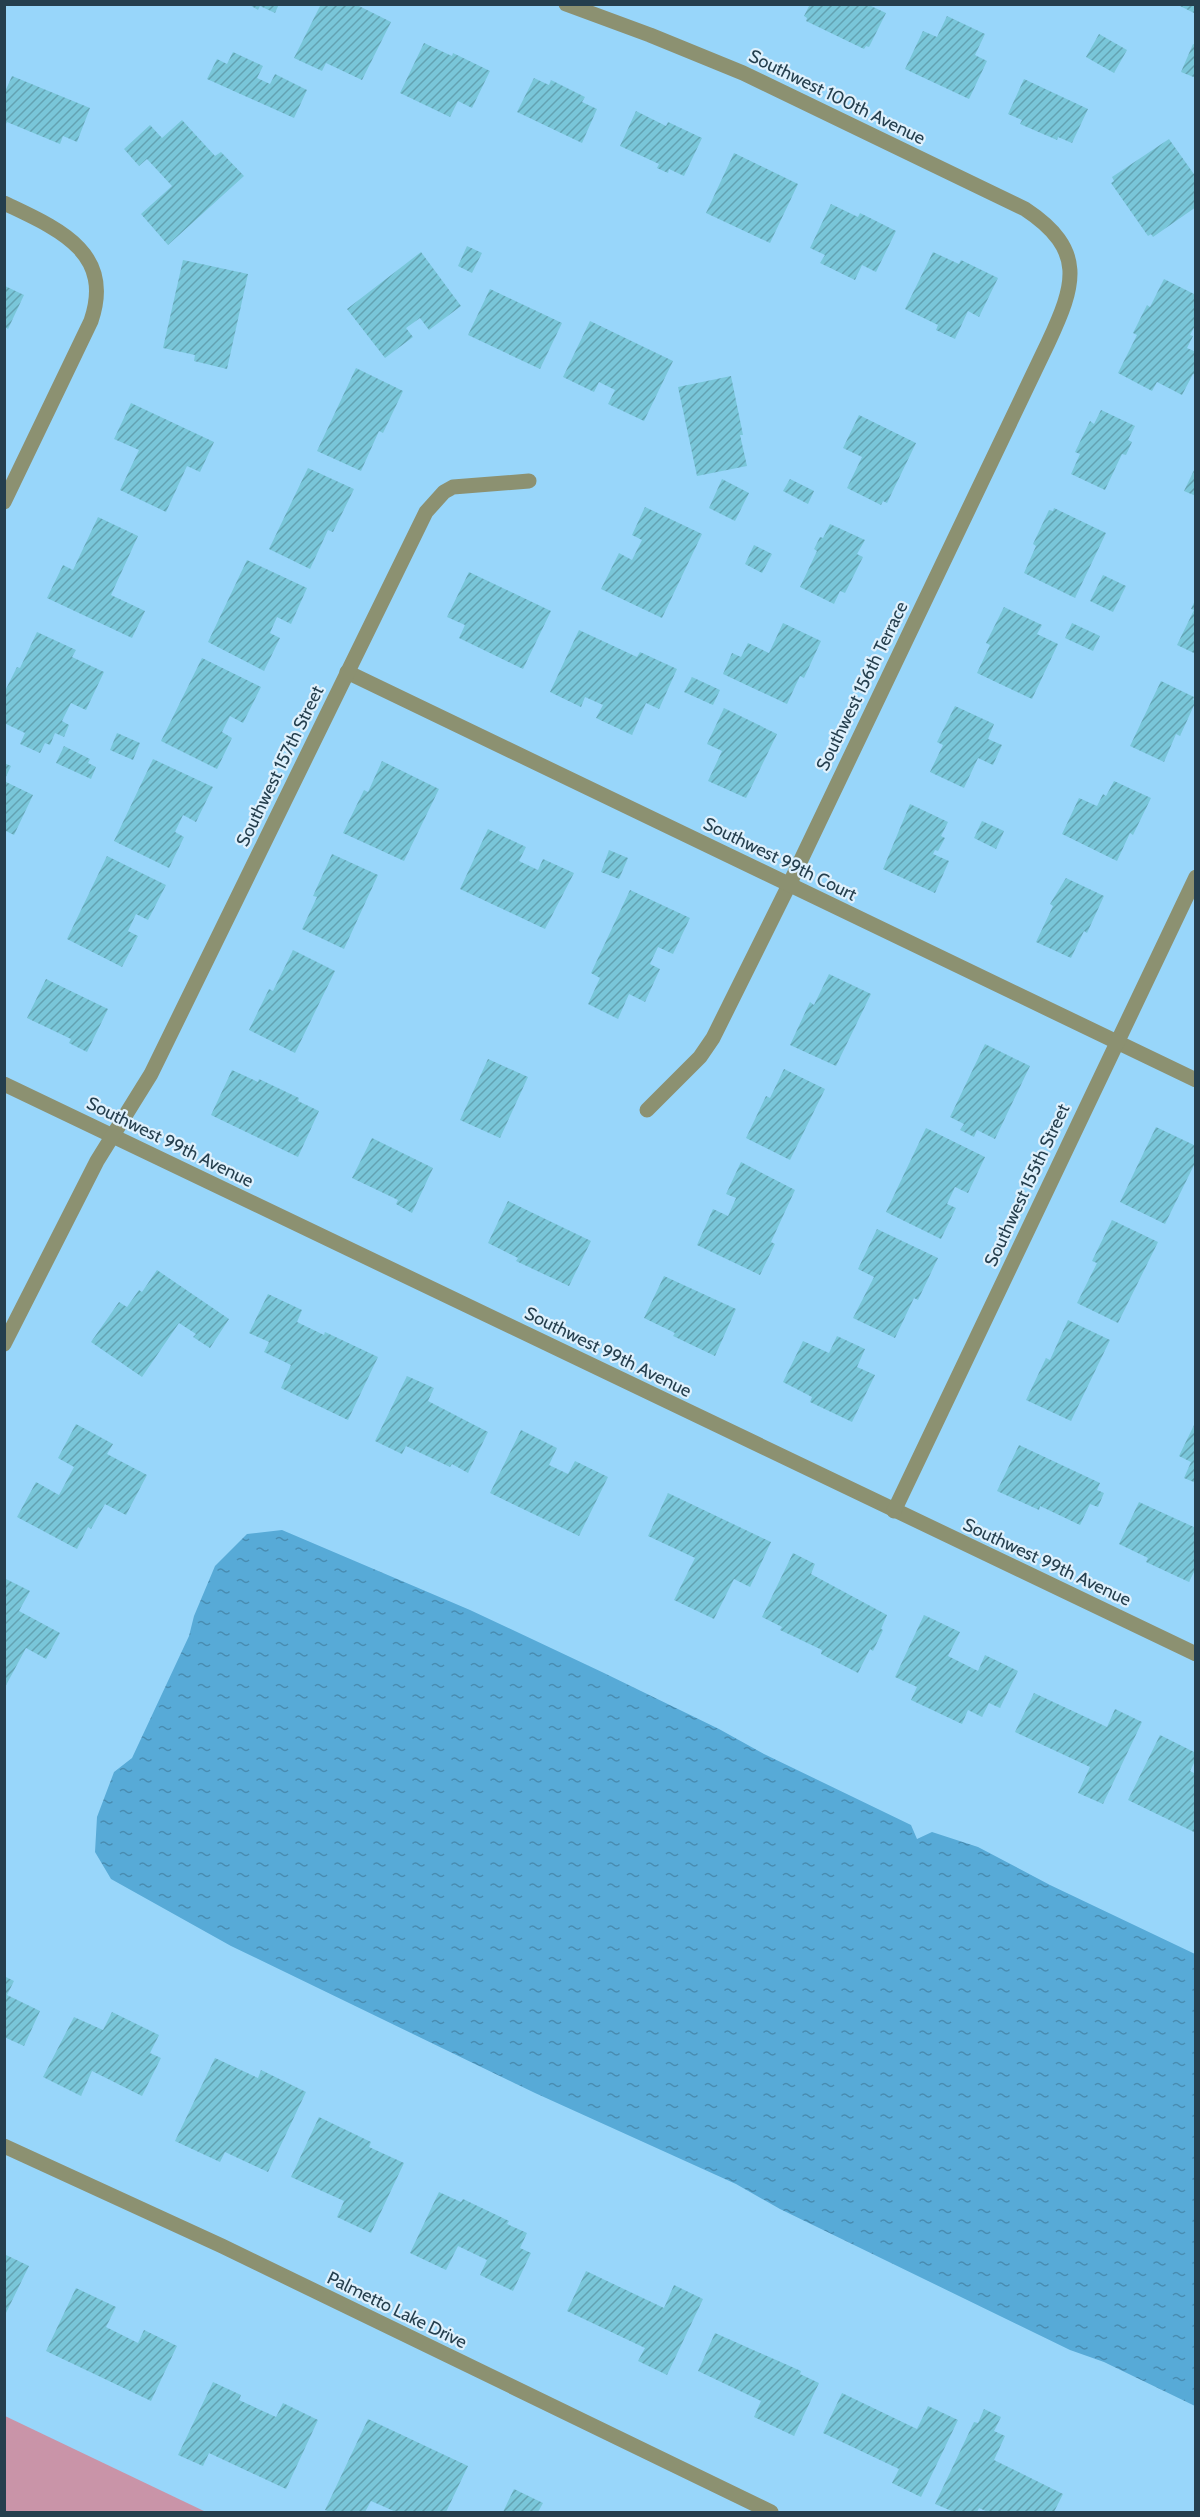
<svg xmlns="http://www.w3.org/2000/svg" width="1200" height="2517" font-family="Cabin,sans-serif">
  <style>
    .green { fill: #c994a8 }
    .water { fill: url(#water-ripples) }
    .building { fill: url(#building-hatch) }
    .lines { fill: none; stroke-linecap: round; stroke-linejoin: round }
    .minor { stroke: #8c9171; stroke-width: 15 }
    .labels { text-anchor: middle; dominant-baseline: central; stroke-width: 4.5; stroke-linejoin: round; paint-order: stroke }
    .street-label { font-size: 18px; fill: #253f4e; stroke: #def0fc }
  </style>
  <defs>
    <pattern id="water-ripples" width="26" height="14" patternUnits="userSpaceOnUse" patternTransform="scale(1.5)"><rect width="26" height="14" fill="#57aad7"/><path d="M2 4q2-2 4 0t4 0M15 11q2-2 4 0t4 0" fill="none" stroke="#488cb1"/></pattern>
    <pattern id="building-hatch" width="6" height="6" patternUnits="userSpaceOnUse" patternTransform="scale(1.5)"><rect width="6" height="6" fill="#79c6d9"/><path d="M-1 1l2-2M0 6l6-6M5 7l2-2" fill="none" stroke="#63a2b2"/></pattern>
  </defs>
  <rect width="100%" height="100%" fill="#98d6fa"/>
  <!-- green -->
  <path class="green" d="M5,2416L206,2512H5Z"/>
  <!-- water -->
  <path class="water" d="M282,1530L470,1610L604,1673L719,1729L764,1754L911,1825L917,1839L932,1832L978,1847L1050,1885L1195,1954V2406L1104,2362L1070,2350L780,2209L736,2184L535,2093L231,1946L111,1879L95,1852L97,1817L114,1772L132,1758L189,1636L194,1616L215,1566L247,1534Z"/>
  <!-- building -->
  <g class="building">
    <path d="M248,4H279L275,13L260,6L258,10Z"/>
    <path d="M321,4H355L391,22L362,80L326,63L322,71L294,58Z"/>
    <path d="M810,4H872L871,6L886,13L869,47L866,46L864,49L806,21L807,18L804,16Z"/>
    <path d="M1176,4H1196V14Z"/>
    <path d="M947,16L985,34L975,55L987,61L969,99L905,69L923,31L937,37Z"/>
    <path d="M1099,34L1127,50L1114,73L1086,57Z"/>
    <path d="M424,43L452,56L453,53L490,71L472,108L458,101L450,117L400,93Z"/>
    <path d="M1193,44L1196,45V78L1181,72Z"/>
    <path d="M233,52L263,66L257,78L270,84L275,74L307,90L294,118L207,79L217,59L227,64Z"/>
    <path d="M12,76L90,108L77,142L63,136L60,144L7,122L4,128V94Z"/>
    <path d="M534,78L549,85L551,80L585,97L582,102L597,109L582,143L517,112Z"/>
    <path d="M1024,79L1088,109L1072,143L1058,137L1057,140L1020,124L1022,120L1008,114Z"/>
    <path d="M636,111L666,126L668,122L702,138L684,176L669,169L668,173L657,168L659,164L620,146Z"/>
    <path d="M182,120L215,156L221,152L244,176L168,245L141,214L172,186L147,159L139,166L124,149L150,125L162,138Z"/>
    <path d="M1169,139L1196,177V207L1153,237L1151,234L1148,236L1111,183L1114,181L1112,177Z"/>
    <path d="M734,153L798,184L770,243L706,213Z"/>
    <path d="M831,204L858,217L860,213L896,231L876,272L862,265L855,280L820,263L825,255L810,248Z"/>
    <path d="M467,246L482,253L472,273L458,266Z"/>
    <path d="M421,252L461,306L429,330L420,318L406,328L413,337L385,358L347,309Z"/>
    <path d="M933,252L959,264L961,260L998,278L979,317L968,311L955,339L936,330L938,325L905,309Z"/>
    <path d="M183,260L248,274L227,369L194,361L195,355L163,348Z"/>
    <path d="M1164,279L1196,295V324L1190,335L1193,336L1187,348L1196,352V375L1193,374L1182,395L1157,382L1152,391L1118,373L1137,335L1133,333L1147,305L1150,307Z"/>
    <path d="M5,286L24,295L8,329L5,327Z"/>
    <path d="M490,289L562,323L540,369L468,335Z"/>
    <path d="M590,321L673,361L644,421L608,404L615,390L599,382L594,392L563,377Z"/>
    <path d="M356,368L403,391L383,433L379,431L361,471L317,451Z"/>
    <path d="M731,376L743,435H740L747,466L697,476L678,387Z"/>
    <path d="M131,403L214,442L200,472L187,466L166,512L120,490L139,450L114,439Z"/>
    <path d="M1101,410L1135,426L1128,440L1132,442L1126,455L1122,454L1105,490L1071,474L1080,454L1075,452L1090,421L1094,424Z"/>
    <path d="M859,415L916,443L887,503L883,501L881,505L847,488L862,457L843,448Z"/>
    <path d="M1196,466V496L1184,491Z"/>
    <path d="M308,468L354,489L333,532L328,530L310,569L269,549Z"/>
    <path d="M722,479L749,493L735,521L709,508Z"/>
    <path d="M790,479L814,491L808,504L783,491Z"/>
    <path d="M645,507L702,534L662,618L601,589L619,553L632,560L642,540L632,535Z"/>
    <path d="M1054,508L1106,533L1075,598L1024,573L1036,546L1033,544L1049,510L1053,511Z"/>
    <path d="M98,517L138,536L111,595L145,611L132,638L47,598L63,565L73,570Z"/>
    <path d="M830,524L865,540L857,554L863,557L845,593L840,591L834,604L800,587L817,551L814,549L820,537L823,538Z"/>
    <path d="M754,545L772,554L762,573L745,564Z"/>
    <path d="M247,560L307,588L291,624L277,617L270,633L280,638L264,671L208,642Z"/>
    <path d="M469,572L551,611L523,669L459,638L465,625L447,617Z"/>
    <path d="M1103,575L1126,586L1113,612L1090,601Z"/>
    <path d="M1196,598V654L1177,645L1194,610L1191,609Z"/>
    <path d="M1004,607L1042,625L1037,634L1058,644L1032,699L977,673L990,645L986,643Z"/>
    <path d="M783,623L821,641L804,678L800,676L787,704L723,674L732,653L741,657L748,643L769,653Z"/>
    <path d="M1072,623L1100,636L1093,651L1065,638Z"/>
    <path d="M579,630L637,657L640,652L677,669L659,709L646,703L632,735L596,718L603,705L585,697L581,707L550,692Z"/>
    <path d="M37,632L76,650L72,657L104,672L86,710L71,703L62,721L69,725L64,737L55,733L50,745L45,743L40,753L20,744L25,733L4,723V693L17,667L20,668Z"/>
    <path d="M202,658L261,687L243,723L230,716L222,732L232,738L217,769L161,741Z"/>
    <path d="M692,677L720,690L713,705L684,692Z"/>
    <path d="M1161,681L1194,697L1193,700L1196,701L1180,736L1176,734L1164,762L1130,746Z"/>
    <path d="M955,706L994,724L988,739L1002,745L993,765L978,758L964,788L930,772L943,745L937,742Z"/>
    <path d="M724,708L777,734L746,798L708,781L722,751L707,744Z"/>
    <path d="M117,733L140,743L133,760L110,750Z"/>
    <path d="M64,746L90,759L88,763L96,767L91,779L56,763Z"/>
    <path d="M153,759L213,787L196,822L183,815L175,832L184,837L169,868L114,841Z"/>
    <path d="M382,761L439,789L404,861L343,833L364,790L368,792Z"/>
    <path d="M4,763L11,766L4,781Z"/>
    <path d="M4,781L33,795L14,835L4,830Z"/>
    <path d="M1114,781L1151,798L1133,835L1130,833L1117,861L1062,834L1079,798L1097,806L1103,794L1106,796Z"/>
    <path d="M910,804L948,822L941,836L945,838L938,851L935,850L933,854L949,861L935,893L883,869Z"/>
    <path d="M982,821L1004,831L996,849L974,838Z"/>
    <path d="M488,829L526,847L519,861L538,870L543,859L574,873L545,929L460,889Z"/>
    <path d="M609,850L628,858L619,879L601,872Z"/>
    <path d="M332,854L378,875L344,949L302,929L317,897L313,896Z"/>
    <path d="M107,856L166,885L148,920L136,914L128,931L138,936L122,967L67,939Z"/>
    <path d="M1066,878L1104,896L1087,933L1084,931L1071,958L1036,942L1053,906L1050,904Z"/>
    <path d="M630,890L690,918L673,954L658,947L650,964L660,969L645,1002L629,994L618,1019L588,1004L600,978L591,973Z"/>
    <path d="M293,950L335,971L295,1053L249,1030L269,989L273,991Z"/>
    <path d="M829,974L871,994L836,1066L790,1045L810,1002L814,1005Z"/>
    <path d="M46,979L108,1009L87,1052L69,1043L71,1039L27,1018Z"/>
    <path d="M985,1044L1030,1066L995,1139L977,1130L974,1137L960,1130L964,1124L950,1117Z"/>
    <path d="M488,1059L528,1077L500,1138L460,1120Z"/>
    <path d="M784,1069L825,1089L790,1160L746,1138L766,1096L770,1098Z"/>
    <path d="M232,1070L258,1082L259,1079L299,1098L298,1101L319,1111L298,1157L211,1115Z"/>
    <path d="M1156,1127L1196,1146V1161L1165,1224L1120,1202Z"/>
    <path d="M926,1128L985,1157L968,1193L955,1187L947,1204L956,1208L941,1239L886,1212Z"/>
    <path d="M372,1138L433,1168L412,1213L396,1204L398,1200L352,1178Z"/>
    <path d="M741,1162L795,1190L771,1242L775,1244L760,1275L697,1245L713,1209L728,1216L736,1198L726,1194Z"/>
    <path d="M508,1201L591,1241L569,1286L516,1261L518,1258L488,1243Z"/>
    <path d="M1112,1220L1158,1242L1118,1323L1077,1303L1097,1263L1092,1261Z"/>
    <path d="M877,1229L938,1258L918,1300L914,1298L895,1338L853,1318L874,1277L858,1269Z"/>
    <path d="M157,1270L229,1319L210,1348L193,1337L196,1334L179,1323L142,1377L91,1342L119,1302L127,1307L139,1290L142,1292Z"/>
    <path d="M664,1276L736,1309L715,1356L673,1336L675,1333L644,1318Z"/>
    <path d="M268,1294L302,1310L297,1322L324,1335L325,1332L378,1357L348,1420L281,1388L291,1365L264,1352L269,1342L249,1333Z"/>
    <path d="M1068,1320L1110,1340L1071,1421L1026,1400L1046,1358L1050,1360Z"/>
    <path d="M837,1336L865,1349L857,1367L875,1375L852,1422L810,1402L812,1397L783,1382L803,1341L829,1353Z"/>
    <path d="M407,1376L434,1388L428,1401L488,1432L468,1473L452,1464L450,1467L406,1446L402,1454L375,1441Z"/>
    <path d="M1196,1421V1483L1184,1478L1191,1462L1179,1456Z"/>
    <path d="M76,1424L113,1444L107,1454L147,1475L126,1515L105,1504L91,1529L88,1527L77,1549L17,1517L36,1482L59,1495L74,1467L58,1458Z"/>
    <path d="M521,1430L557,1448L549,1465L568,1474L575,1461L608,1477L579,1536L490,1493Z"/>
    <path d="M1019,1445L1100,1483L1097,1490L1104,1493L1098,1507L1090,1504L1080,1525L1040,1506L1039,1510L997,1491Z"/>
    <path d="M668,1493L771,1542L750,1587L734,1579L714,1619L674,1600L695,1558L648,1536Z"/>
    <path d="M1139,1502L1196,1528V1568L1189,1582L1146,1562L1148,1558L1119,1544Z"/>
    <path d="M793,1553L815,1564L811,1574L887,1615L881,1629L883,1630L873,1651L870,1649L858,1673L821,1654L822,1650L780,1630L782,1627L762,1617Z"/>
    <path d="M4,1578L30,1591L19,1611L60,1633L46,1659L26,1648L4,1689Z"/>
    <path d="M924,1615L960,1632L948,1656L978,1671L985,1655L1018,1671L1000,1708L989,1703L982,1717L968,1710L962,1724L911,1700L917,1687L895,1677Z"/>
    <path d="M1034,1693L1107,1727L1115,1709L1142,1722L1103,1804L1078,1793L1090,1767L1015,1732Z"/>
    <path d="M1160,1735L1196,1753V1759L1190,1771L1196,1774V1833L1128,1800Z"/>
    <path d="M4,1976L14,1981L7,1995L40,2011L24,2046L4,2037Z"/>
    <path d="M112,2012L159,2035L150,2053L161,2058L142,2096L92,2071L81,2096L43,2077L74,2017L103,2030Z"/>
    <path d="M215,2058L258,2078L261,2070L306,2092L268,2172L225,2152L220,2162L175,2141Z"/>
    <path d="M319,2117L371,2142L369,2147L404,2163L371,2233L337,2217L344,2201L291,2177Z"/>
    <path d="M439,2192L461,2202L463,2199L509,2221L507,2224L527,2233L520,2248L531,2253L513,2291L480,2275L487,2260L458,2246L446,2270L410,2253Z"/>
    <path d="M4,2254L29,2266L4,2317Z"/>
    <path d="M586,2271L664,2308L674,2285L703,2299L667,2375L638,2361L645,2348L567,2311Z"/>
    <path d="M76,2288L116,2307L106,2327L138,2343L144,2330L177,2346L151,2401L46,2351Z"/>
    <path d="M715,2333L801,2371L800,2374L819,2383L794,2436L754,2417L761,2401L698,2371Z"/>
    <path d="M213,2382L241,2395L239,2400L276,2417L283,2403L318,2420L286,2489L209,2453L203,2466L178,2455Z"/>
    <path d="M842,2393L917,2429L928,2406L958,2420L921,2497L892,2483L899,2469L823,2433Z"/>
    <path d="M984,2409L1001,2417L994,2431L1005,2436L994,2460L1063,2494L1054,2512H988L979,2508L977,2512H954L935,2504L974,2422L978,2423Z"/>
    <path d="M368,2419L468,2466L446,2512H396L371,2501L365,2512H330L325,2510Z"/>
    <path d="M514,2489L543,2503L538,2512H503Z"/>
  </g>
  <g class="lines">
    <!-- minor -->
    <g class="minor">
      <path d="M566,4L650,35L743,73L1025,209C1087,250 1075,285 1048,343L789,885L713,1038L700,1057L647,1110"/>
      <path d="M4,203C56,228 115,251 91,321L4,502"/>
      <path d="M347,672L1196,1080"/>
      <path d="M4,1084L1196,1654"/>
      <path d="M4,1344L97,1161L151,1074L426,512L444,492L453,487L529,481"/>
      <path d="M894,1511L1196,877"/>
      <path d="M4,2146L222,2246L771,2512"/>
    </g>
  </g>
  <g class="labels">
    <!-- street labels -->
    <g class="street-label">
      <text transform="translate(837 97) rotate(26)">Southwest 100th Avenue</text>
      <text transform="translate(862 686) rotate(-64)">Southwest 156th Terrace</text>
      <text transform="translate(280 766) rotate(-64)">Southwest 157th Street</text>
      <text transform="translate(780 859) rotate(26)">Southwest 99th Court</text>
      <text transform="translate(170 1142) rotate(26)">Southwest 99th Avenue</text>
      <text transform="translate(1027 1185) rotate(-65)">Southwest 155th Street</text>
      <text transform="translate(608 1352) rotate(26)">Southwest 99th Avenue</text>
      <text transform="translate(1047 1562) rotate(25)">Southwest 99th Avenue</text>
      <text transform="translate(397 2310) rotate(26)">Palmetto Lake Drive</text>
    </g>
  </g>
  <!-- border -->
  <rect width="1200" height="2517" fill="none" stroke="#253f4e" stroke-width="12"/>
</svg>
